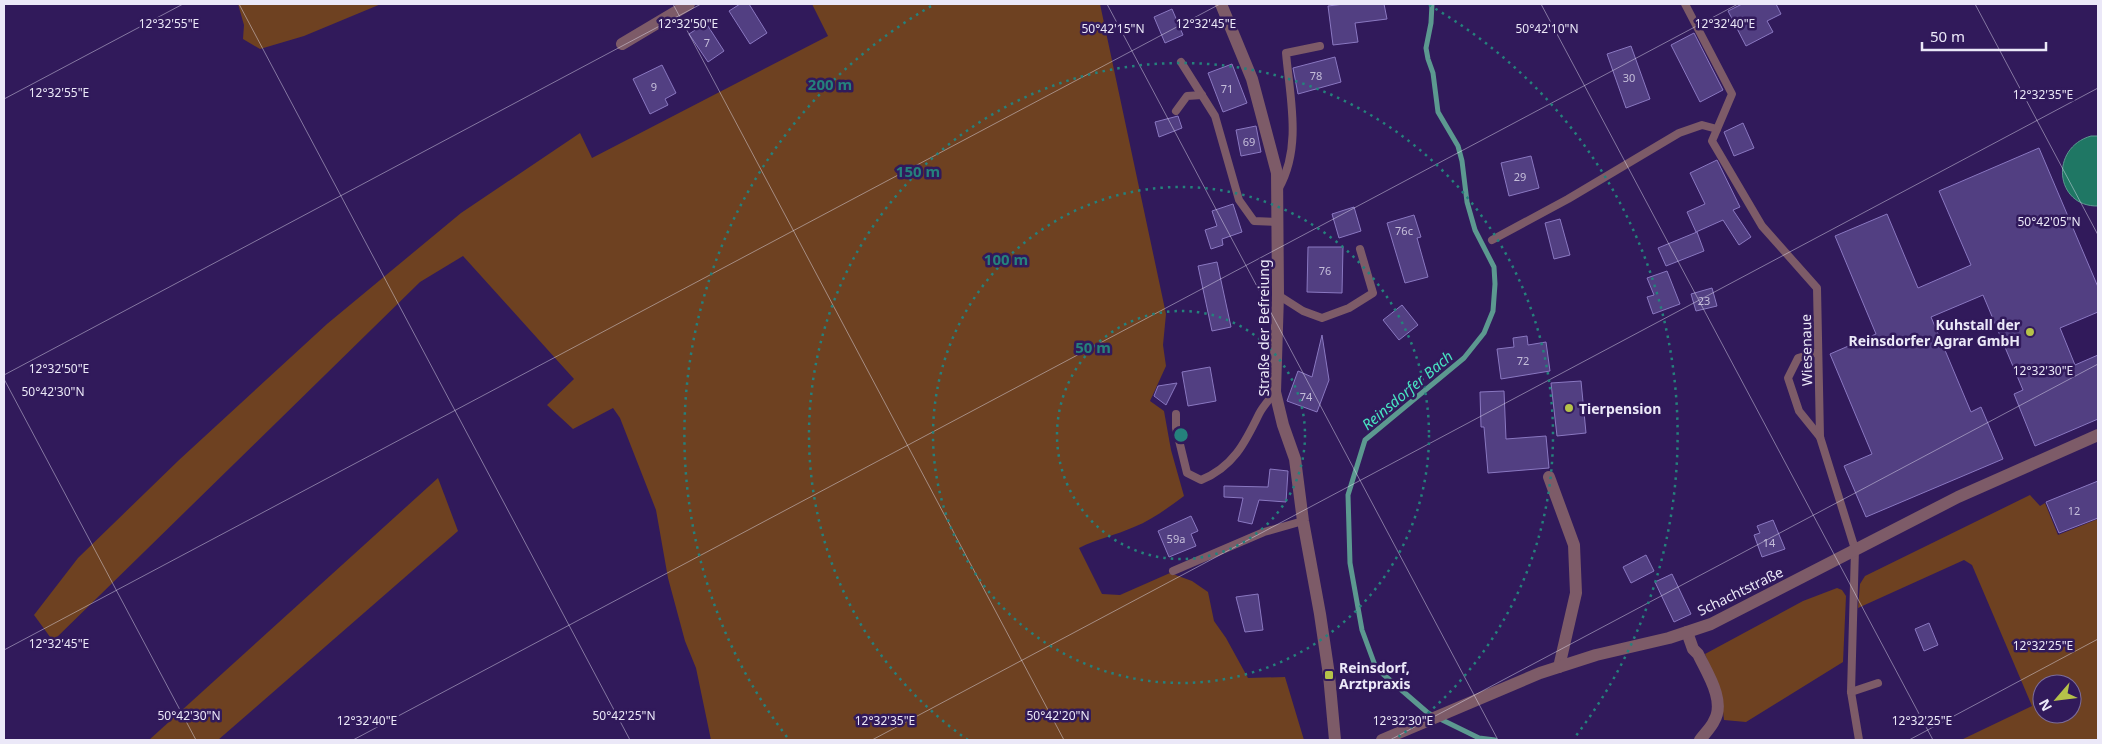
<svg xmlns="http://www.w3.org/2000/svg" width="2102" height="744" font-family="'Noto Sans',sans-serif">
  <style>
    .green { fill: #6e4121; fill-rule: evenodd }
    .water { fill: #1f7764; stroke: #5c9990 }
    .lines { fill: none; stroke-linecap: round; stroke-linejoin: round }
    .stream { stroke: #5c9990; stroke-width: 5 }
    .building { fill: #523f82; stroke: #8a78c1 }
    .service { stroke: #7d5b68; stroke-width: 8 }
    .minor { stroke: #7d5b68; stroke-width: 12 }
    .ticks { fill: none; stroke: #ebe8f8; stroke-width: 1; stroke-opacity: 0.45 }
    .ring { fill: none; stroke: #25817c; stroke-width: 2.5; stroke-dasharray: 2.5 5 }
    .poi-dot { fill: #b5c249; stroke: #311a5b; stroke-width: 2 }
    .labels { text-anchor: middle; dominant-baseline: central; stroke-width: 5; stroke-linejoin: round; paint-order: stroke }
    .number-label { font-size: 11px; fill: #c5beda }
    .poi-label { font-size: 14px; font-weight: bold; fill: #ebe8f8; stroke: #311a5b; text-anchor: start }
    .street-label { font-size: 14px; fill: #ebe8f8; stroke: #311a5b }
    .water-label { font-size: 15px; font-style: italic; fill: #48e4c2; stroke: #311a5b }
    .ticks-label { font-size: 12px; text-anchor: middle; fill: #ebe8f8; stroke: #311a5b; stroke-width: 5; stroke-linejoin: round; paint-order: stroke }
    .centre { fill: #25817c; stroke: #311a5b; stroke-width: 2.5 }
    .ring-label { font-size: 15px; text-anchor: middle; font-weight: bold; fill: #25817c; stroke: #311a5b; stroke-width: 5; stroke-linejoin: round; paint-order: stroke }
  </style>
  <rect width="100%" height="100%" fill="#311a5b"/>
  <!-- green -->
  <g class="green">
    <path d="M238,4H381L304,36L260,49L243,39L244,25Z"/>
    <path d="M812,4H1100L1166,314L1163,345L1166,366L1150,401L1164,411L1171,450L1184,496C1169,507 1152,520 1134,527C1116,535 1097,539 1079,548L1102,594L1120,595L1170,573L1192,581L1208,592L1214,621L1226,638L1248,678L1285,677L1304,740H711L696,668L685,641L668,578L656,510L620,418L613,408L573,429L547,405L574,379L463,256L420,282L53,641L34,615L78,558L179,460L327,324L461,213L580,133L592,158L828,36Z"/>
    <path d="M438,478L458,531L218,740H149Z"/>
    <path d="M2030,495L2040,506L2045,503L2058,535L2098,519V740H1961L2032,706L1972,565L1964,560L1858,608L1860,584L1865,576ZM2042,684H2072V714H2042Z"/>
    <path d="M1837,588L1842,590L1846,596L1843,662L1746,722L1724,720L1721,694L1705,654L1803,601Z"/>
  </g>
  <!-- water -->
  <path class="water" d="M2091,136H2098V206C2055,207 2049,148 2091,136Z"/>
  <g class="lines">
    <!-- stream -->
    <path class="stream" d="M1432,4L1431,23L1426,48L1428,59L1433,73L1438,112L1458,146L1462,161L1467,202L1475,230L1494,267L1495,284L1493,311L1484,333L1464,358L1365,440L1348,495L1350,563L1362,630L1376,668L1428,713L1479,738L1495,740"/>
  </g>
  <!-- building -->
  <g class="building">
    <path d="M740,4H749L767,33L750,44L729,11Z"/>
    <path d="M1344,4H1384L1387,19L1355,23L1358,42L1333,45L1328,6Z"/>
    <path d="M1742,4H1776L1781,14L1767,21L1773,32L1746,46L1728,11Z"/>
    <path d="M1172,9L1183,35L1165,43L1154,17Z"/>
    <path d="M706,23L724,51L708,62L689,34Z"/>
    <path d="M1694,33L1723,90L1700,102L1671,45Z"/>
    <path d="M1631,46L1650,99L1626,108L1607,54Z"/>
    <path d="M1335,57L1341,82L1298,94L1293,68Z"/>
    <path d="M1232,64L1247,103L1223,112L1208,73Z"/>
    <path d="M662,65L676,93L665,99L668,105L650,114L633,79Z"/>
    <path d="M1178,116L1182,128L1159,137L1155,122Z"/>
    <path d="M1743,123L1754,148L1734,156L1724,132Z"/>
    <path d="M1256,126L1261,152L1241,156L1236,130Z"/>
    <path d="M2039,148L2098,287V312L2060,328L2075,365L2098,355V419L2035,446L2014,394L2023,390L1983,295L1931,317L1971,412L1981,407L2003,459L1866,517L1844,466L1872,454L1830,354L1876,334L1835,236L1887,214L1918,288L1971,265L1939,191Z"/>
    <path d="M1531,156L1539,188L1509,196L1501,163Z"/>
    <path d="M1717,160L1740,207L1733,210L1751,237L1739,245L1723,220L1696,232L1687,212L1705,204L1690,173Z"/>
    <path d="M1233,204L1242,232L1222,239L1223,245L1211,249L1205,230L1217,226L1212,211Z"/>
    <path d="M1354,207L1361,231L1339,238L1332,214Z"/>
    <path d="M1414,215L1421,237L1417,238L1428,277L1405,283L1387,223Z"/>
    <path d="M1560,219L1570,255L1554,259L1545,223Z"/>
    <path d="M1697,232L1704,251L1666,266L1658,248Z"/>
    <path d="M1308,247H1343L1342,293L1307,292Z"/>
    <path d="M1217,262L1231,327L1212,331L1198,266Z"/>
    <path d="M1667,271L1680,304L1653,314L1647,297L1654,295L1647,278Z"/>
    <path d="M1712,288L1717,306L1696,311L1691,294Z"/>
    <path d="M1402,305L1418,325L1399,340L1383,320Z"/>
    <path d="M1322,335L1329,380L1317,412L1287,401L1298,371L1312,377Z"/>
    <path d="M1527,336L1528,345L1546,342L1550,371L1501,379L1497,349L1514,347L1513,338Z"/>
    <path d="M1210,367L1216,401L1188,406L1182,372Z"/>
    <path d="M1581,381L1586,433L1557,436L1551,383Z"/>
    <path d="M1177,383L1166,405L1154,396L1158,386Z"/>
    <path d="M1504,391L1506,439L1546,436L1549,468L1488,473L1484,427H1481L1480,392Z"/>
    <path d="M1270,469L1288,471L1286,502L1259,500L1252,524L1238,521L1243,498L1224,497V486L1268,487Z"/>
    <path d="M2098,481V518L2059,533L2046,502Z"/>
    <path d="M1191,516L1198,531L1191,534L1196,546L1169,557L1158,531Z"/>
    <path d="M1773,520L1785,549L1762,557L1754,535L1760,533L1757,526Z"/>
    <path d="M1646,555L1654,571L1631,583L1623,567Z"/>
    <path d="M1672,574L1691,614L1674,622L1655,582Z"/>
    <path d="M1258,594L1263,630L1245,632L1236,597Z"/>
    <path d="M1929,623L1938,645L1924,651L1915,629Z"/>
  </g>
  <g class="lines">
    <!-- service -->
    <g class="service">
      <path d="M1685,4L1732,94L1712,141L1762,226L1817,288L1820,437L1855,549L1851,692L1859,740"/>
      <path d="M1181,62L1215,116L1239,200L1254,221L1278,222"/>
      <path d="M1176,111L1187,96L1202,95"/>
      <path d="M1279,188C1302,147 1290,98 1286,53L1320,46"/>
      <path d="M1492,240L1568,199L1679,133L1702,125L1717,129"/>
      <path d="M1278,295L1303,311L1322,318L1349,308L1373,293L1360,249"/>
      <path d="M1818,352L1798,358L1788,378L1799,411L1820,437"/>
      <path d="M1176,414V428L1187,473L1201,480C1233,467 1245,443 1259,414C1263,406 1270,399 1275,392"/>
      <path d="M1173,571L1264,532L1303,521"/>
      <path d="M1851,692L1878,683"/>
    </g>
    <!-- minor -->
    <g class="minor">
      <path d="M1221,4L1252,79L1277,173L1278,295L1275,392L1283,425L1295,459L1303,521L1320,614L1329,675L1335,740"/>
      <path d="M622,44L689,4"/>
      <path d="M1549,477L1574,545L1576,593L1559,667"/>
      <path d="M1687,632L1693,649L1698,654C1707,673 1726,701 1714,721C1711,728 1704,734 1700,740"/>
      <path d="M1382,740L1540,673L1596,655L1669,638L1711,624L1958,497L2098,435"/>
    </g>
  </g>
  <!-- ticks -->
  <path class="ticks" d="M239,4L630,740M673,4L1064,740M1107,4L1498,740M1541,4L1933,740M1975,4L2098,235M4,99L183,4M4,375L701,4M4,379L196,740M4,650L1220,4M353,740L1738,4M872,740L2098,88M1390,740L2098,364M1909,740L2098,639"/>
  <!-- distance rings -->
  <g class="ring">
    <circle cx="1181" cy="435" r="124"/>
    <circle cx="1181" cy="435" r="248"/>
    <path d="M968 740A372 372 0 1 1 1394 740"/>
    <path d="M787 737A496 496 0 0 1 933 5M1429 5A496 496 0 0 1 1575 737"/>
  </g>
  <!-- markers -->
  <g class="poi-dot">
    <circle cx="2030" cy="332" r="5"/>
    <circle cx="1569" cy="408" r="5"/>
    <rect x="1324" y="670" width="10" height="10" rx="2.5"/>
  </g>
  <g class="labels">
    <!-- number labels -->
    <g class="number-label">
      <text x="707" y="42">7</text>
      <text x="1316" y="75">78</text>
      <text x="1629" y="77">30</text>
      <text x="654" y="86">9</text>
      <text x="1227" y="88">71</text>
      <text x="1249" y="141">69</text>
      <text x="1520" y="176">29</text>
      <text x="1404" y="230">76c</text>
      <text x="1325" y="270">76</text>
      <text x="1704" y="300">23</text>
      <text x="1523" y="360">72</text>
      <text x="1306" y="396">74</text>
      <text x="2074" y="510">12</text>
      <text x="1176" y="538">59a</text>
      <text x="1769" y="542">14</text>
    </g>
    <!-- poi labels -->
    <g class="poi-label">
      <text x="2020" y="324" text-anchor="end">Kuhstall der<tspan x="2020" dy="16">Reinsdorfer Agrar GmbH</tspan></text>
      <text x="1579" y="408">Tierpension</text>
      <text x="1339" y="667">Reinsdorf,<tspan x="1339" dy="16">Arztpraxis</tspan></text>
    </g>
    <!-- street labels -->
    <g class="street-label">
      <text transform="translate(1263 328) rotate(-90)">Straße der Befreiung</text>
      <text transform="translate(1806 350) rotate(-91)">Wiesenaue</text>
      <text transform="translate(1740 591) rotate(-26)">Schachtstraße</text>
    </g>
    <!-- water labels -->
    <g class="water-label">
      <text transform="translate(1407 390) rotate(-40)">Reinsdorfer Bach</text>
    </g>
  </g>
  <g class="ticks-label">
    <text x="169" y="28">12°32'55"E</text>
    <text x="688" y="28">12°32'50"E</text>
    <text x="1725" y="28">12°32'40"E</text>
    <text x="1206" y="28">12°32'45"E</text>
    <text x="1113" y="33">50°42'15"N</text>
    <text x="1547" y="33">50°42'10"N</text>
    <text x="59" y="97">12°32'55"E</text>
    <text x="2043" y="99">12°32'35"E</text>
    <text x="2049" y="226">50°42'05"N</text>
    <text x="59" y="373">12°32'50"E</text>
    <text x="2043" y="375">12°32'30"E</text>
    <text x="53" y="396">50°42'30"N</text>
    <text x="59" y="648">12°32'45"E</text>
    <text x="2043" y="650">12°32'25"E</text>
    <text x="189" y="720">50°42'30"N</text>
    <text x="624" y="720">50°42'25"N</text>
    <text x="1058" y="720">50°42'20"N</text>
    <text x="367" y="725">12°32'40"E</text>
    <text x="885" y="725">12°32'35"E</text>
    <text x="1403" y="725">12°32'30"E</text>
    <text x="1922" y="725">12°32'25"E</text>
  </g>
  <circle cx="1181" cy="435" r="8" class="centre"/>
  <g class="ring-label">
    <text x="830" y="90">200 m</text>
    <text x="918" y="177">150 m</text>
    <text x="1006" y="265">100 m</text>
    <text x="1093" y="353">50 m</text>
  </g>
  <!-- border -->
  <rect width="2102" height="744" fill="none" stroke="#ebe8f8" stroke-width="10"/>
  <!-- north arrow -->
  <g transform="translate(2057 699) rotate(242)"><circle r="24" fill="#311a5b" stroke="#7b6c9a"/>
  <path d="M0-4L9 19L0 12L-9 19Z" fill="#b5c249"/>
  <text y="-8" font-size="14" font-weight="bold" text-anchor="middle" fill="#ebe8f8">N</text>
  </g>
  <!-- scale -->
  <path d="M1922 42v8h124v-8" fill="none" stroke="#ebe8f8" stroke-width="2.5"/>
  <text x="1930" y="42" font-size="15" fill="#ebe8f8" stroke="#311a5b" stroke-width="4" paint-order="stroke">50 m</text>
</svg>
